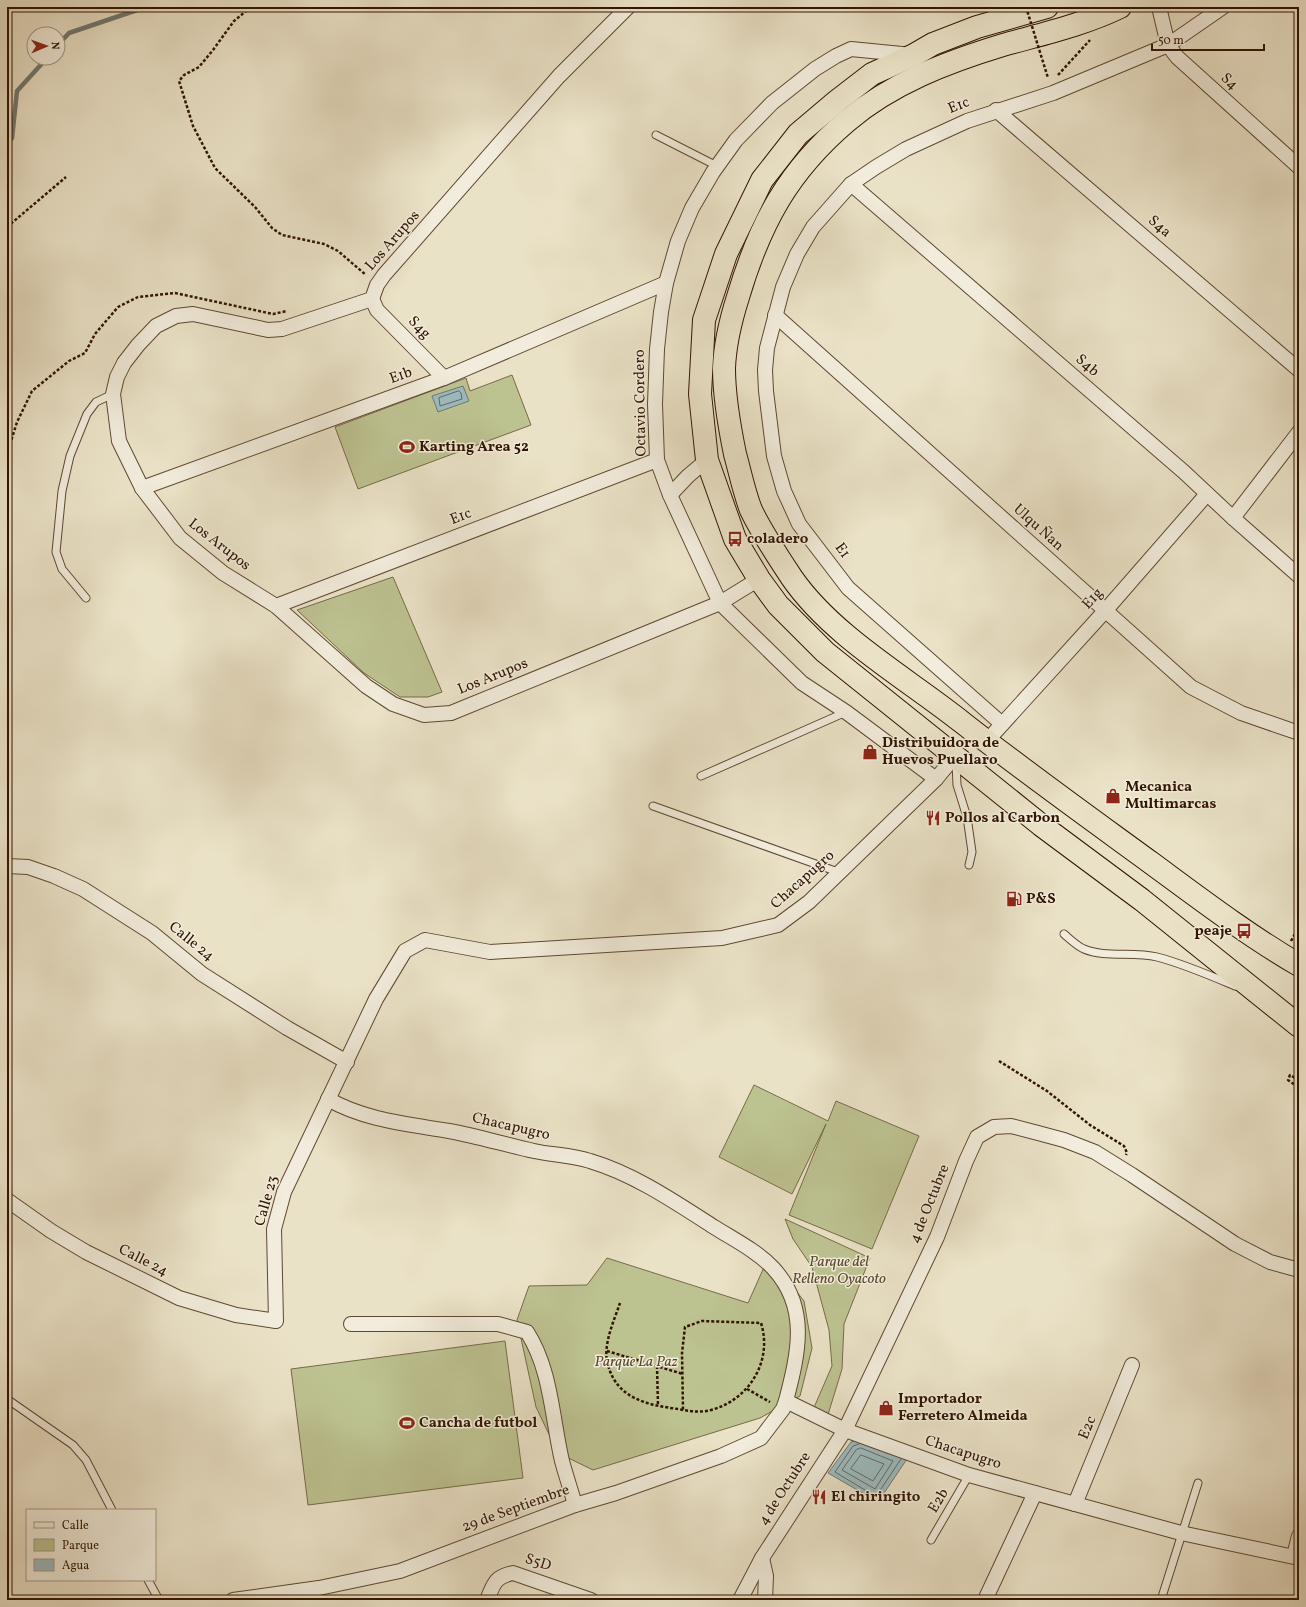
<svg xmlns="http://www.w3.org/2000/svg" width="1306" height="1607" font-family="Vollkorn,serif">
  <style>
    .green { fill: #bdc291; stroke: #776b48 }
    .water { fill: #9cbbbf; stroke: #717873 }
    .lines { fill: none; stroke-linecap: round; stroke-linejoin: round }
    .shore { stroke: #666860; stroke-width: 1 }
    .stream { stroke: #717873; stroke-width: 4.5 }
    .lane-casing { stroke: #5f4832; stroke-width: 9 }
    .street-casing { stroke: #5f4832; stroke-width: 16 }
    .highway-casing { stroke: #311400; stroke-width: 24 }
    .path { stroke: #311400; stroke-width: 2.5; stroke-dasharray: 3 2; stroke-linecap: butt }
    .lane { stroke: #f1ecdb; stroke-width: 7 }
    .street { stroke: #f1ecdb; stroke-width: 14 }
    .highway { stroke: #eae2c7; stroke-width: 22 }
    .path-bridge { stroke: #311400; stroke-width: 2.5; stroke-dasharray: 3 2; stroke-linecap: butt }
    .labels { text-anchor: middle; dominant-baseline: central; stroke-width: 3; stroke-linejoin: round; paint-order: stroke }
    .street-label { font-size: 15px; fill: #311400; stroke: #f1ecdb }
    .poi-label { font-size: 15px; font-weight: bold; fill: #311400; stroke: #f1ecdb; text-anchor: start }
    .park-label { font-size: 15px; font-style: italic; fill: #5b482c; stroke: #f1ecdb }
  </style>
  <rect width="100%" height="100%" fill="#eae2c7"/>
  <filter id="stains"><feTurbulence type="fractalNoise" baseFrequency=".005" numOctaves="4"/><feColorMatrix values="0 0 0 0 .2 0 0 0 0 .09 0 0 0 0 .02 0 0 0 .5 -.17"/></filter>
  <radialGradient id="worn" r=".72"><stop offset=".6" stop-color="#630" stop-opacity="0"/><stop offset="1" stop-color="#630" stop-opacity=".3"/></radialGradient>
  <!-- green -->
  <g class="green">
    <path d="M512,375L531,425L358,489L335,427L466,378L470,391Z"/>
    <path d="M393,577L442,692L428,697H400L364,673L297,610Z"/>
    <path d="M754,1085L828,1121L836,1101L919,1136L872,1249L789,1215L826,1124L792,1194L719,1157Z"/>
    <path d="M785,1219L870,1258L844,1324L842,1369L826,1421L812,1412L832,1366L829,1330L812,1267L793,1239Z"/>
    <path d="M769,1256L804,1301L812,1348L800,1396L760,1418L593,1470L558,1453L536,1407L517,1320L529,1286L587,1285L607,1258L748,1303Z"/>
    <path d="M505,1341L523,1478L308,1505L291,1369Z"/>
  </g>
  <!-- water -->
  <g class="water">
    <path d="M463,386L469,401L438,412L432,396Z"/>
    <path d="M861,1439L909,1456L878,1502L828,1473L851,1442Z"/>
  </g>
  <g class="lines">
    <!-- shore -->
    <g class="shore">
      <path d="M459,391L461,393L462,399L440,406L439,398Z"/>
      <path d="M859,1444L853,1446L835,1472L875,1496L877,1495L901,1459"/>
      <path d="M861,1448L893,1461L875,1489L842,1470L856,1450Z"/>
      <path d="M861,1455L884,1464L873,1481L851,1469Z"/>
    </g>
    <!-- stream -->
    <g class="stream">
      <path d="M58,45L69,33L146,7"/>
      <path d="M7,145L12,138L17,91L47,58"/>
    </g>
    <defs>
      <g id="lane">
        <path d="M656,135L717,166"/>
        <path d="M86,598L62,569L56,552L62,491L70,456L87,414L96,402L113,394"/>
        <path d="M956,763L957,785L967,817L972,852L969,865"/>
        <path d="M701,776L846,712"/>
        <path d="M653,806L838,872"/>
        <path d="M1064,934C1070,939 1077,946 1084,949C1105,958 1134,951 1157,957C1184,964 1209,975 1235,986"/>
        <path d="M7,1399L73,1445L86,1460L112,1510"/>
        <path d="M931,1540L969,1475"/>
        <path d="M148,1580L159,1600"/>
        <path d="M1161,1600L1198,1483"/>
      </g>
      <g id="street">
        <path d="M628,7L559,76L384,275L377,285L372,299L282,329L268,330L193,314L176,316L156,326L138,345L124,363L117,377L113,394L119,441L142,488L180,538L223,573L276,606L366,686L393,704L424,715L451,713L720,603L759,579"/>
        <path d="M1159,7L1168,45L1177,57L1299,167"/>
        <path d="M912,55L851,49L836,56L815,69L772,103L736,140L713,172L692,208L678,241L666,283L661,312L657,349L655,404L657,460L670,495L720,603L802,683L846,712L936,779"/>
        <path d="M996,110L1299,370"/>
        <path d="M851,184L1184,472L1233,518L1299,576"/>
        <path d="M372,299L377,310L444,378"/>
        <path d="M775,315L1191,687L1241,713L1299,733"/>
        <path d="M142,488L444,378L666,283"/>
        <path d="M670,495L688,476L707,460"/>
        <path d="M1233,518L1299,432"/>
        <path d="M276,606L657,460"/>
        <path d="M1002,724L848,588L799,524L784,491L774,456L766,391L765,370L767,348L783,287L797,254L813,227L851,184L876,167L906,149L967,121L1053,93L1168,45L1223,7"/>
        <path d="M986,742L1105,611L1207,494"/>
        <path d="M7,866L28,867L54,876L83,889L152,933L202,974L287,1028L347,1062"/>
        <path d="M328,1099C364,1120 408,1124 449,1131C477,1136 506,1145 534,1151C552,1155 572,1155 590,1161C634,1174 675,1202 714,1227C733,1239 757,1251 773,1268C810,1308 798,1354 786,1401L845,1430L969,1475L1181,1533L1299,1558"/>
        <path d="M7,1200L51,1231L86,1252L179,1298L236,1315L276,1321L274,1229L284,1192L376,999L405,951L425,940L490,952L722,938L778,925L809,902L936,779L955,756"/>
        <path d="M351,1324H498L527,1332C551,1369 552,1418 562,1461C566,1476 571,1490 575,1505"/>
        <path d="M1075,1504L1132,1365"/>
        <path d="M1294,1556L1299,1536"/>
        <path d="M762,1558L766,1576L765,1600"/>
        <path d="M233,1600L319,1588L400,1571L575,1505L616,1493L721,1456L761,1438L783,1409L786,1401"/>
        <path d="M487,1600C494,1584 494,1577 513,1573L591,1600"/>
        <path d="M740,1600L762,1558L845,1430L937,1237L966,1161L977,1137L994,1127L1011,1126L1038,1133L1064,1140L1095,1152L1132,1175L1235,1244L1270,1262L1299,1270"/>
        <path d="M985,1600L1035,1493"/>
      </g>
      <g id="highway">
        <path d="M1047,7L977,27L933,44L914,55L872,74L837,101L798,134L762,180L726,254L704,320L700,394L707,460L735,539L759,579L778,605L825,652L1041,825L1142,900L1299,1026"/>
        <path d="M1120,7C1083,25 1042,34 1003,45C947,62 892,83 847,121C788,171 760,223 738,297C731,319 725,343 724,368C724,397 729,425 735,454C740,472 744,492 751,510C762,533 778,557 792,578C833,637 908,679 963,723C1024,771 1087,816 1150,862C1199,898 1246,934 1299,965"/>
      </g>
    </defs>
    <!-- lane casing -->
    <use href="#lane" class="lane-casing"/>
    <!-- street casing -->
    <use href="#street" class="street-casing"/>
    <!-- highway casing -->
    <use href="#highway" class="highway-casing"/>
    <!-- path -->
    <g class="path">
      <path d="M251,7L234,21L213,50L199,67L184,75L179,81L193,126L215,168L255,207L272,228L282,235L324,244L338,251L366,275"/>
      <path d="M1058,75L1090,40"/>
      <path d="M7,227L66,177"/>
      <path d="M7,454L17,422L32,391L69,361L85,353L95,334L118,307L138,297L175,293L273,314L287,311"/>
      <path d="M1291,941L1299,927"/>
      <path d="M999,1061L1047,1091L1090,1125L1124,1146L1127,1153L1126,1155"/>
      <path d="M1299,1080L1290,1075L1288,1080L1299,1088"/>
      <path d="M620,1303C614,1321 602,1346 608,1365C617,1399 648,1405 678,1409C689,1411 700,1413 711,1410C749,1400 773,1361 761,1323L702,1321L685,1327L682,1353L683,1410"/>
      <path d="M607,1351L683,1374"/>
      <path d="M657,1366L658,1406"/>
      <path d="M747,1389L770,1402"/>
    </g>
    <!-- lane -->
    <use href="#lane" class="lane"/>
    <!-- street -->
    <use href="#street" class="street"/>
    <!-- highway -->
    <use href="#highway" class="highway"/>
    <!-- path-bridge -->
    <path class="path-bridge" d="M1026,7L1048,78"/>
  </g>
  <!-- icons -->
  <defs>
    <symbol id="stadium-bare" viewBox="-9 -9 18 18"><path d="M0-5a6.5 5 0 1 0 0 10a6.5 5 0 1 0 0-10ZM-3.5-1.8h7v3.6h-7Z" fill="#8f2418" stroke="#f1ecdb" stroke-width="2.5" paint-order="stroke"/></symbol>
    <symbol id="bus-bare" viewBox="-9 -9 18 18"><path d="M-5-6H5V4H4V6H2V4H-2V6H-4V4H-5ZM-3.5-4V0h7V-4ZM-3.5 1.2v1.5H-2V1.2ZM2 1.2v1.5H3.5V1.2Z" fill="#8f2418" stroke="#f1ecdb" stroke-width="2.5" paint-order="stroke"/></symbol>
    <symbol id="shop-bare" viewBox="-9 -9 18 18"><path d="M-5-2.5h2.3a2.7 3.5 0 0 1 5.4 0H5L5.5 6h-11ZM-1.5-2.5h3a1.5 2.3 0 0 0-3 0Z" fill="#8f2418" stroke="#f1ecdb" stroke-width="2.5" paint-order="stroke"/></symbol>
    <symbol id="restaurant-bare" viewBox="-9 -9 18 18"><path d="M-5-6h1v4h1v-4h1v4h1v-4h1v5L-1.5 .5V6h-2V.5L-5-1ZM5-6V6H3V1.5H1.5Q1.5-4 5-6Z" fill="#8f2418" stroke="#f1ecdb" stroke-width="2.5" paint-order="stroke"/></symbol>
    <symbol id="fuel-bare" viewBox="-9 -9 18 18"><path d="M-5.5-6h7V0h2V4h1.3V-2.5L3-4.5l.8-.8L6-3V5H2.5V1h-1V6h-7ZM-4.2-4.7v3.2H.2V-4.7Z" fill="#8f2418" stroke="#f1ecdb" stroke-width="2.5" paint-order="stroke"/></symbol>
  </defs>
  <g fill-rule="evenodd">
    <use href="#stadium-bare" x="396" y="436" width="22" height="22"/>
    <use href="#bus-bare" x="724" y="528" width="22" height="22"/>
    <use href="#shop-bare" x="859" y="741" width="22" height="22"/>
    <use href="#shop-bare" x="1102" y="785" width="22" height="22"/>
    <use href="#restaurant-bare" x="922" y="807" width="22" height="22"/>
    <use href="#fuel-bare" x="1003" y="888" width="22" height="22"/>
    <use href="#bus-bare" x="1233" y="920" width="22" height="22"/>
    <use href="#shop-bare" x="875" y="1397" width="22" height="22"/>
    <use href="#stadium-bare" x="396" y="1412" width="22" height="22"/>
    <use href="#restaurant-bare" x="808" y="1486" width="22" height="22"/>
  </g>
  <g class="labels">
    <!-- street labels -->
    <g class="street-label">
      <text transform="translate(1229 82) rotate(43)">S4</text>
      <text transform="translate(959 106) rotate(-22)">E1c</text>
      <text transform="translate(1159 227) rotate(41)">S4a</text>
      <text transform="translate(393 241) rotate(-49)">Los Arupos</text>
      <text transform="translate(419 328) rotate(46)">S4g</text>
      <text transform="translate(1087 366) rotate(41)">S4b</text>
      <text transform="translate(401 376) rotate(-20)">E1b</text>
      <text transform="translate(641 403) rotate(-91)">Octavio Cordero</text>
      <text transform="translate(461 517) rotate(-21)">E1c</text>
      <text transform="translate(1038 528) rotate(42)">Ulqu Ñan</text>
      <text transform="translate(219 545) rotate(38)">Los Arupos</text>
      <text transform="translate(842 551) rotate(54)">E1</text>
      <text transform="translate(1093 599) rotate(-48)">E1g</text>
      <text transform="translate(493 677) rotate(-22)">Los Arupos</text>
      <text transform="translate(803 880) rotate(-42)">Chacapugro</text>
      <text transform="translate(191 942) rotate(39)">Calle 24</text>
      <text transform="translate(511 1127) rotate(13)">Chacapugro</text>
      <text transform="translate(267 1201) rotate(-74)">Calle 23</text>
      <text transform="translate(930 1204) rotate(-68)">4 de Octubre</text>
      <text transform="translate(143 1261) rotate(27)">Calle 24</text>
      <text transform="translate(1088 1428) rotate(-68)">E2c</text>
      <text transform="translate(963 1453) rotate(18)">Chacapugro</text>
      <text transform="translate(785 1489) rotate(-57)">4 de Octubre</text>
      <text transform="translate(939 1501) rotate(-59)">E2b</text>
      <text transform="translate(516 1509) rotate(-20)">29 de Septiembre</text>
      <text transform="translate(538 1563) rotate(18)">S5D</text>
    </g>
    <!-- poi labels -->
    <g class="poi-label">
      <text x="419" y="447">Karting Area 52</text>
      <text x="747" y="539">coladero</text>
      <text x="882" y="743">Distribuidora de<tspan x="882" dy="17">Huevos Puellaro</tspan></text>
      <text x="1125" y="787">Mecanica<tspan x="1125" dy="17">Multimarcas</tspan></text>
      <text x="945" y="818">Pollos al Carbon</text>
      <text x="1026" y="899">P&amp;S</text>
      <text x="1232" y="931" text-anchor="end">peaje</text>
      <text x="898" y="1399">Importador<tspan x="898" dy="17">Ferretero Almeida</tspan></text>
      <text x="419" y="1423">Cancha de futbol</text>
      <text x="831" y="1497">El chiringito</text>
    </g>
    <!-- park labels -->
    <g class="park-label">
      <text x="839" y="1262">Parque del<tspan x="839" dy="17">Relleno Oyacoto</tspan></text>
      <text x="636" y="1362">Parque La Paz</text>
    </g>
  </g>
  <!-- margin -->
  <rect width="1306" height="1607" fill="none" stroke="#eae2c7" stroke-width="24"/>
  <rect x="8" y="8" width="1290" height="1591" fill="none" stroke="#311400" stroke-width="2"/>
  <rect x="12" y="12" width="1282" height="1583" fill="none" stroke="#311400"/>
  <!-- legend -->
  <rect x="26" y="1509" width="130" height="72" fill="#f1ecdb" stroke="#a49683"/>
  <rect x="34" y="1522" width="20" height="6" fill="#f1ecdb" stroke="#a49683"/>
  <text x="62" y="1529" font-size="12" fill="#311400">Calle</text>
  <rect x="34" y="1539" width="20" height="12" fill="#bdc291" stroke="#a49683"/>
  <text x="62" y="1549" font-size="12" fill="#311400">Parque</text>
  <rect x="34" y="1559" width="20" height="12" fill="#9cbbbf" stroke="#a49683"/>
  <text x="62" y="1569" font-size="12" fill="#311400">Agua</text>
  <!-- north arrow -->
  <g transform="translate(46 46) rotate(88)"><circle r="19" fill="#f1ecdb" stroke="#a49683"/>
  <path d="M0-3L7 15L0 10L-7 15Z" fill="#8f2418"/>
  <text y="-6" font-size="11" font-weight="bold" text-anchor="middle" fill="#311400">N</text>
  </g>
  <!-- scale -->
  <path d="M1152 44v6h112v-6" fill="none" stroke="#311400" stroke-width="2"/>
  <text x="1158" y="44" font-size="12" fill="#311400" stroke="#f1ecdb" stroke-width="3" paint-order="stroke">50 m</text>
  <rect width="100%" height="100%" filter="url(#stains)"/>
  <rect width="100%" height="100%" fill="url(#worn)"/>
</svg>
